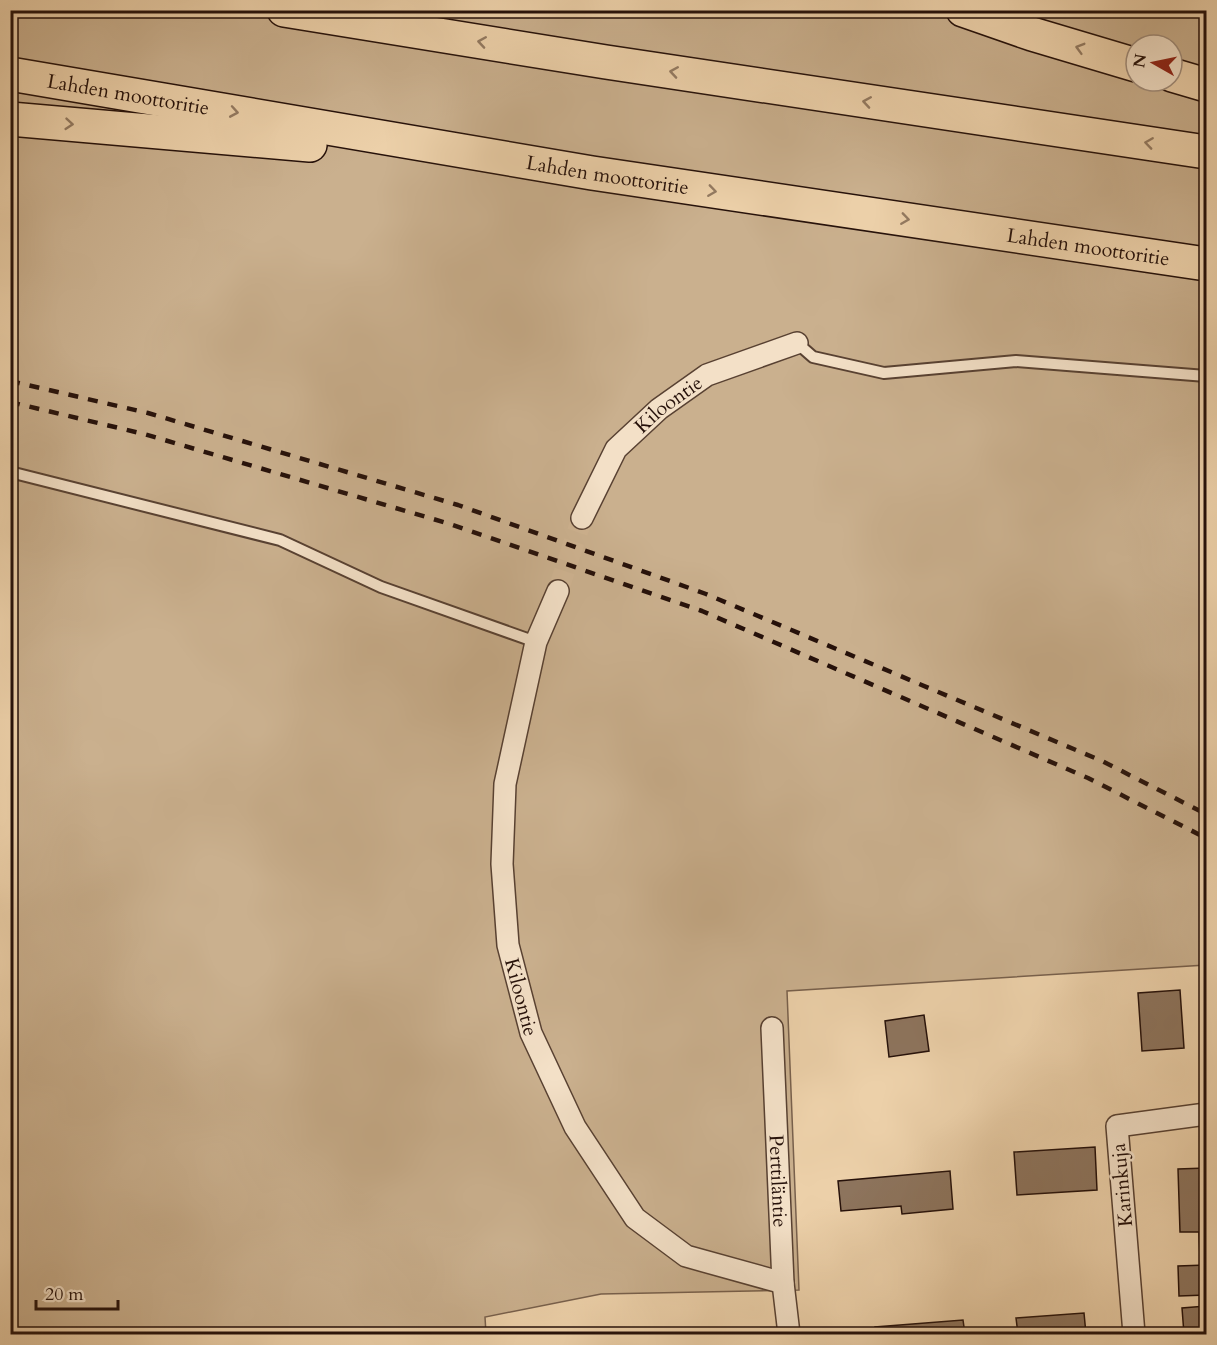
<svg xmlns="http://www.w3.org/2000/svg" width="1217" height="1345" font-family="Cardo,serif">
  <style>
    .green { fill: #cab08e; stroke: #78604c; stroke-width: 1.5; fill-rule: evenodd }
    .building { fill: #8d745d; stroke: #26110a; stroke-width: 1.5 }
    .lines { fill: none; stroke-linecap: round; stroke-linejoin: round }
    .minor-tunnel { stroke: #ceb391; stroke-width: 21; stroke-dasharray: 21 10; stroke-linecap: butt }
    .service-casing { stroke: #584132; stroke-width: 14 }
    .minor-casing { stroke: #584132; stroke-width: 24 }
    .motorway-casing { stroke: #26110a; stroke-width: 36 }
    .service { stroke: #f3e0c7; stroke-width: 10 }
    .minor { stroke: #f3e0c7; stroke-width: 21 }
    .motorway { stroke: #ecd0a9; stroke-width: 33 }
    .rail { stroke: #26110a; stroke-width: 4.5; stroke-dasharray: 10 10; stroke-linecap: butt }
    .oneway { stroke: #937a61 }
    .labels { text-anchor: middle; dominant-baseline: central; stroke-width: 5; stroke-linejoin: round; paint-order: stroke }
    .street-label { font-size: 20px; fill: #26110a; stroke: #f3e0c7 }
  </style>
  <rect width="100%" height="100%" fill="#ecd0a9"/>
  <filter id="stains"><feTurbulence type="fractalNoise" baseFrequency=".00333" numOctaves="4"/><feColorMatrix values="0 0 0 0 .2 0 0 0 0 .09 0 0 0 0 .02 0 0 0 .5 -.17"/></filter>
  <radialGradient id="worn" r=".72"><stop offset=".6" stop-color="#630" stop-opacity="0"/><stop offset="1" stop-color="#630" stop-opacity=".3"/></radialGradient>
  <!-- green -->
  <path class="green" d="M10,11H1206V965L787,991L799,1290L601,1294L485,1317L486,1334H11ZM1136,45H1172V81H1136Z"/>
  <!-- building -->
  <g class="building">
    <path d="M1180,990L1184,1048L1142,1051L1138,993Z"/>
    <path d="M924,1015L929,1051L889,1057L885,1021Z"/>
    <path d="M1095,1147L1097,1190L1017,1195L1014,1152Z"/>
    <path d="M1206,1168V1257L1200,1258L1199,1232H1180L1178,1169Z"/>
    <path d="M950,1171L953,1209L902,1214L901,1206L841,1211L838,1181Z"/>
    <path d="M1206,1265V1295L1179,1296L1178,1266Z"/>
    <path d="M1206,1306V1333L1184,1334L1182,1308Z"/>
    <path d="M1084,1313L1086,1334H1018L1016,1318Z"/>
    <path d="M963,1320L965,1334H875V1327Z"/>
    <path d="M647,1330V1334H594Z"/>
  </g>
  <g class="lines">
    <!-- minor-tunnel -->
    <path class="minor-tunnel" d="M558,591L582,518"/>
    <defs>
      <g id="service">
        <path d="M797,343L813,357L884,373L1016,361L1206,376"/>
        <path d="M10,472L280,540L381,587L536,642"/>
      </g>
      <g id="minor">
        <path id="s1" d="M582,518L616,449L659,409L707,375L797,343"/>
        <path id="s2" d="M558,591L536,642L505,784L502,864L508,945L531,1033L575,1127L635,1218L686,1256L783,1283"/>
        <path id="s3" d="M772,1028L783,1283L789,1334"/>
        <path d="M1134,1334L1117,1126L1206,1114"/>
      </g>
      <g id="motorway">
        <path d="M284,10L606,62L1206,152"/>
        <path d="M963,10L1032,34L1136,65"/>
        <path id="s4" d="M10,74L592,173L1206,264"/>
        <path d="M1172,75L1206,85"/>
        <path d="M10,119L310,145"/>
      </g>
    </defs>
    <!-- service casing -->
    <use href="#service" class="service-casing"/>
    <!-- minor casing -->
    <use href="#minor" class="minor-casing"/>
    <!-- motorway casing -->
    <use href="#motorway" class="motorway-casing"/>
    <!-- service -->
    <use href="#service" class="service"/>
    <!-- minor -->
    <use href="#minor" class="minor"/>
    <!-- motorway -->
    <use href="#motorway" class="motorway"/>
    <!-- rail -->
    <g class="rail">
      <path d="M10,381L148,413L458,505L706,594L1102,761L1206,814"/>
      <path d="M10,402L144,434L450,524L702,611L1088,778L1206,838"/>
    </g>
  </g>
  <!-- one-way arrows -->
  <defs><path id="oneway-chevron" d="M-2-3.5L2.5 0L-2 3.5" fill="none" stroke-width="1.6" stroke-linecap="round" stroke-linejoin="round" transform="scale(1.5)"/></defs>
  <g class="oneway">
    <use href="#oneway-chevron" transform="translate(482 42) rotate(-171)"/>
    <use href="#oneway-chevron" transform="translate(1080 48) rotate(-164)"/>
    <use href="#oneway-chevron" transform="translate(674 72) rotate(-171)"/>
    <use href="#oneway-chevron" transform="translate(867 102) rotate(-171)"/>
    <use href="#oneway-chevron" transform="translate(234 112) rotate(10)"/>
    <use href="#oneway-chevron" transform="translate(69 124) rotate(5)"/>
    <use href="#oneway-chevron" transform="translate(1149 143) rotate(-172)"/>
    <use href="#oneway-chevron" transform="translate(712 191) rotate(8)"/>
    <use href="#oneway-chevron" transform="translate(905 219) rotate(8)"/>
  </g>
  <g class="labels">
    <!-- street labels -->
    <g class="street-label">
      <text stroke="none"><textPath href="#s4" startOffset="120">Lahden moottoritie</textPath></text>
      <text stroke="none"><textPath href="#s4" startOffset="606">Lahden moottoritie</textPath></text>
      <text stroke="none"><textPath href="#s4" startOffset="1092">Lahden moottoritie</textPath></text>
      <text stroke="none"><textPath href="#s1" startOffset="146">Kiloontie</textPath></text>
      <text stroke="none"><textPath href="#s2" startOffset="416">Kiloontie</textPath></text>
      <text stroke="none"><textPath href="#s3" startOffset="153">Perttiläntie</textPath></text>
      <text transform="translate(1122 1185) rotate(-95)">Karinkuja</text>
    </g>
  </g>
  <!-- margin -->
  <rect width="1217" height="1345" fill="none" stroke="#ecd0a9" stroke-width="36"/>
  <rect x="12" y="12" width="1193" height="1321" fill="none" stroke="#26110a" stroke-width="3"/>
  <rect x="18" y="18" width="1181" height="1309" fill="none" stroke="#26110a" stroke-width="1.5"/>
  <!-- north arrow -->
  <g transform="translate(1154 63) rotate(279)"><circle r="28" fill="#f3e0c7" stroke="#a18d7b" stroke-width="1.5"/>
  <path d="M0-4.5L10 22L0 15L-10 22Z" fill="#8f2418"/>
  <text y="-9" font-size="16" font-weight="bold" text-anchor="middle" fill="#26110a">N</text>
  </g>
  <!-- scale -->
  <path d="M36 1300v9h82v-9" fill="none" stroke="#26110a" stroke-width="3"/>
  <text x="45" y="1300" font-size="18" fill="#26110a" stroke="#f3e0c7" stroke-width="4.5" paint-order="stroke">20 m</text>
  <rect width="100%" height="100%" filter="url(#stains)"/>
  <rect width="100%" height="100%" fill="url(#worn)"/>
</svg>
